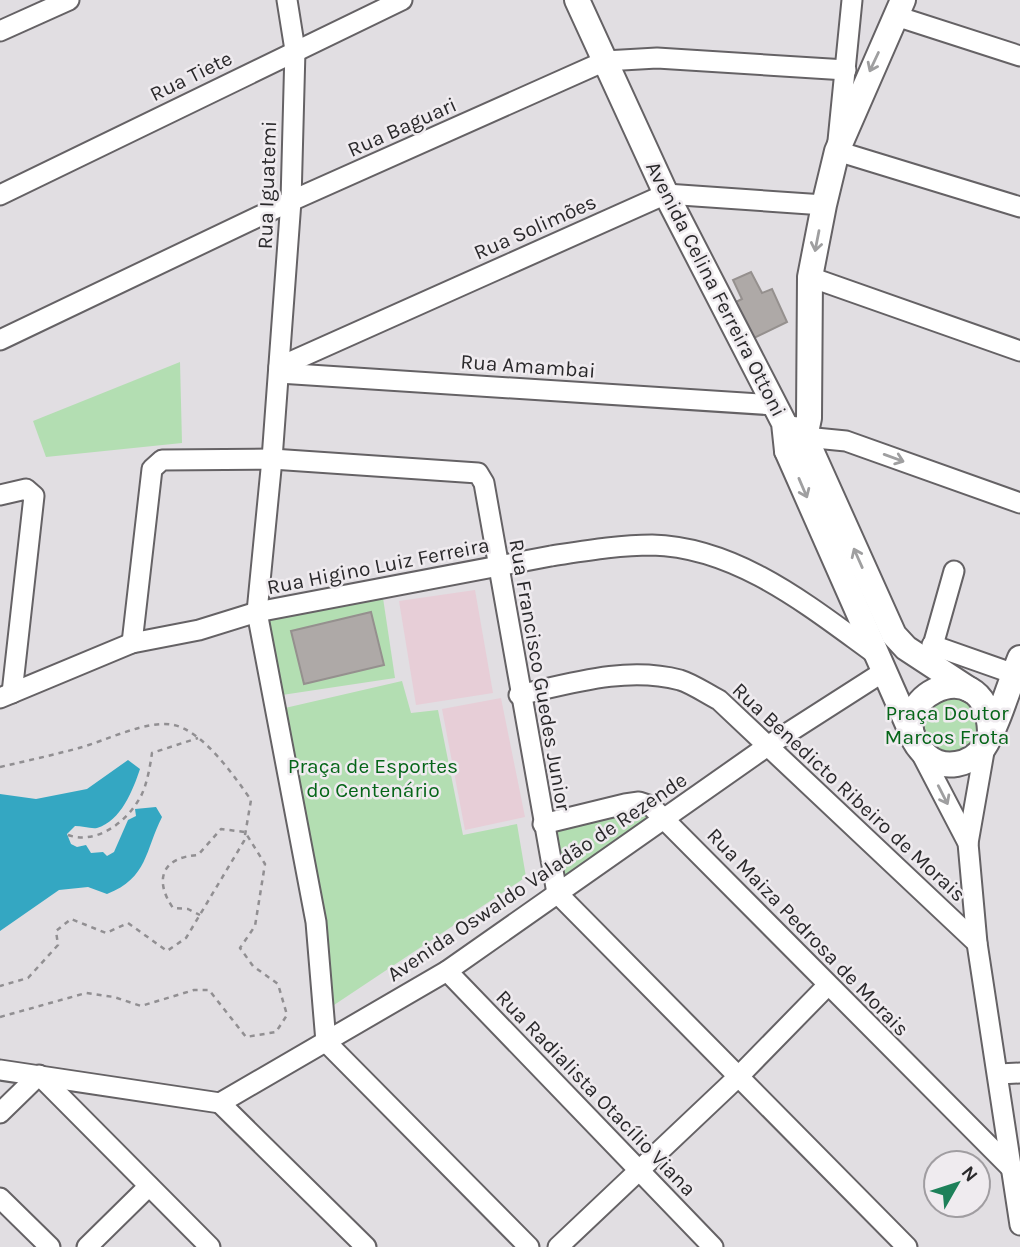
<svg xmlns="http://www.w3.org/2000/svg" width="1020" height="1247" font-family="Karla,sans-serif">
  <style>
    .education { fill: #e7ced7 }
    .green { fill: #b3deb2 }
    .water { fill: #34a7c2 }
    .building { fill: #aea9a7; stroke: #95908e; stroke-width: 2 }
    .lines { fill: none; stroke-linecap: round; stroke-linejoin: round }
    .minor-casing { stroke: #656265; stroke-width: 23 }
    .major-casing { stroke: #656265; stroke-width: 28 }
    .path { stroke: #918f92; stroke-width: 2.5; stroke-dasharray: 5 5; stroke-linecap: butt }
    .minor { stroke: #fff; stroke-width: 19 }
    .major { stroke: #fff; stroke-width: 24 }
    .oneway { stroke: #9f9fa0 }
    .labels { text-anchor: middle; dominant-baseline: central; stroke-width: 5; stroke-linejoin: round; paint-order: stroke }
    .street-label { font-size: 21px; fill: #2a292b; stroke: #efebef }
    .park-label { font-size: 21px; fill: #056518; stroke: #efebef }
  </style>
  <rect width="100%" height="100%" fill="#e1dee2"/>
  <!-- education -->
  <g class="education">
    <path d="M475,590L493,693L416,705L399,601Z"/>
    <path d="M501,698L525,817L465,830L442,709Z"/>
  </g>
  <!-- green -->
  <g class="green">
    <path d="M180,362L182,443L46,457L33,421Z"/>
    <path d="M383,598L395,678L282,695L268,618Z"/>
    <path d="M402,681L411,713L438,710L463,835L517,824L526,877L334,1005L285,708Z"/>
    <path d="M964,697L981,719L978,738L958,756L926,748L917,714L924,703Z"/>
    <path d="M627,811L661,819L562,886L550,825Z"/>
  </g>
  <!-- water -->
  <path class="water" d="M128,760L140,769C133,790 121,821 97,828C91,829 82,826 75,826L67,834L71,844L77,847L86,845L91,853L103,852L107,856L114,852L128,820L136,816L135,809L156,807L162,817C145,850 148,878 107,894L88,887L59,890L0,931V794L36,799L87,789Z"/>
  <!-- building -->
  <g class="building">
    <path d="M751,272L762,293L772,289L787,322L752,339L734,303L742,299L733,280Z"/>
    <path d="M371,612L384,665L304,684L291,631Z"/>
  </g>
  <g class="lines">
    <defs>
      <g id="minor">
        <path d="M287,0L295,50L291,201L272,459L257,612L316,922L326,1042L529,1247"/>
        <path d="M852,0L837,151L1020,207"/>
        <path d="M896,16L1020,56"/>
        <path d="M0,31L69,0"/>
        <path d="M0,195L402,0"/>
        <path d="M810,277L1020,351"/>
        <path d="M0,340L291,201L605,61L657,58L846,70"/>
        <path d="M279,367L666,194L824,205"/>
        <path d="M279,373L774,405"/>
        <path d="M805,437L846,441L1020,503"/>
        <path d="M0,495L26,489L34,496L12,693"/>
        <path d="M132,643L152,469L162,460L272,459L478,473L484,483L557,893L907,1247"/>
        <path d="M932,645L1020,676"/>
        <path d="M928,663L954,571"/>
        <path d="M519,695C572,683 627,666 680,680C693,684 707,694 719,700L977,943"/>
        <path d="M0,698L132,643L199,630L257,612L551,556C584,551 618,545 652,545C737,547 809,606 874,653"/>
        <path d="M920,751L968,843L977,943L1020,1225"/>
        <path d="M543,824L625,804L639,802L651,806L1011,1168"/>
        <path d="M968,843L985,746"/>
        <path d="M447,971L713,1247"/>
        <path d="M0,1070L220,1103L447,971L769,745L883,672"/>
        <path d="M999,1074L1020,1073"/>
        <path d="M220,1103L366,1247"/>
        <path d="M0,1113L39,1075L210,1247"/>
        <path d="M0,1198L50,1247"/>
        <path d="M87,1247L149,1186"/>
        <path d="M558,1247L740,1075L827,986"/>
      </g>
      <g id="major">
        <path d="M577,0L666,194L784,423L787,451L912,734"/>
        <path d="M794,429L805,437L894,635L906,648L970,690"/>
        <path d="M787,451L805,437L809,418L810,277L824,205L837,151L903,0"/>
        <path d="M990,731C986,641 868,705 927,756C944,771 971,765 984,747C996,730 1011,680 1020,658"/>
      </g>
    </defs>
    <!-- minor casing -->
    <use href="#minor" class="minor-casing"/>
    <!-- major casing -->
    <use href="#major" class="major-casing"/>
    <!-- path -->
    <g class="path">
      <path d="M0,767C26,761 53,755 79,748C105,741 148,719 174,725C204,732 235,777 251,800L244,841L186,938L167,951L128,923L106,933L71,919L56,931L58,945L28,978L0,986"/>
      <path d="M68,835C97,845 127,822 141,796C147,784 150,767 152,753L198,738"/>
      <path d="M0,1017L86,993L114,997L141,1006L194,990H209L246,1037L276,1032L287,1015L278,984L253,966L240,948L255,926L265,864L245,832L221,829L198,855C163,857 153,879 173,908L188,909L200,915"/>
    </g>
    <!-- minor -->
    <use href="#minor" class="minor"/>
    <!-- major -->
    <use href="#major" class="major"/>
  </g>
  <!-- one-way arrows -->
  <defs><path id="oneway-shaft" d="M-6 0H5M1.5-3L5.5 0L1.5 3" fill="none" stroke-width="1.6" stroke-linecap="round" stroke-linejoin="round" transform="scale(1.75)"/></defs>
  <g class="oneway">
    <use href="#oneway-shaft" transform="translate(874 62) rotate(115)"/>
    <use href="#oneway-shaft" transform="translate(817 241) rotate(101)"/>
    <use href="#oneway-shaft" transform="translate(894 458) rotate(20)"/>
    <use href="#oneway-shaft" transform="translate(803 488) rotate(67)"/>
    <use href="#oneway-shaft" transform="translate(858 558) rotate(-114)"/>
    <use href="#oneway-shaft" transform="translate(943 795) rotate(63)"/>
  </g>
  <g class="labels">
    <!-- street labels -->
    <g class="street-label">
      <text transform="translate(191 76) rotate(-26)">Rua Tiete</text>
      <text transform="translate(402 127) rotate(-24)">Rua Baguari</text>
      <text transform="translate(267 185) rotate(-88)">Rua Iguatemi</text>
      <text transform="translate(535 227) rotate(-24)">Rua Solimões</text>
      <text transform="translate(716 289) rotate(63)">Avenida Celina Ferreira Ottoni</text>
      <text transform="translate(528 366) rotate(4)">Rua Amambai</text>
      <text transform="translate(378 566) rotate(-11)">Rua Higino Luiz Ferreira</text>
      <text transform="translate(540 675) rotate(80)">Rua Francisco Guedes Junior</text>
      <text transform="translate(849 792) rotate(43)">Rua Benedicto Ribeiro de Morais</text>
      <text transform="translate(537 877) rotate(-34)">Avenida Oswaldo Valadão de Rezende</text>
      <text transform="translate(808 932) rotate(46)">Rua Maiza Pedrosa de Morais</text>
      <text transform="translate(596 1093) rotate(46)">Rua Radialista Otacílio Viana</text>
    </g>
    <!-- park labels -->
    <g class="park-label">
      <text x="947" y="713">Praça Doutor<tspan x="947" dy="24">Marcos Frota</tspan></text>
      <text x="373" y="766">Praça de Esportes<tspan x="373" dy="24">do Centenário</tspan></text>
    </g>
  </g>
  <!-- north arrow -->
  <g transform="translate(957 1184) rotate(51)"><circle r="33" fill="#efebef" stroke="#a09da1" stroke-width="2"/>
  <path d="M0-5L12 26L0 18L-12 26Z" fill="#1d8059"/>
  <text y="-10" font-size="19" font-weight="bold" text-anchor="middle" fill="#2a292b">N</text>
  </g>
</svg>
